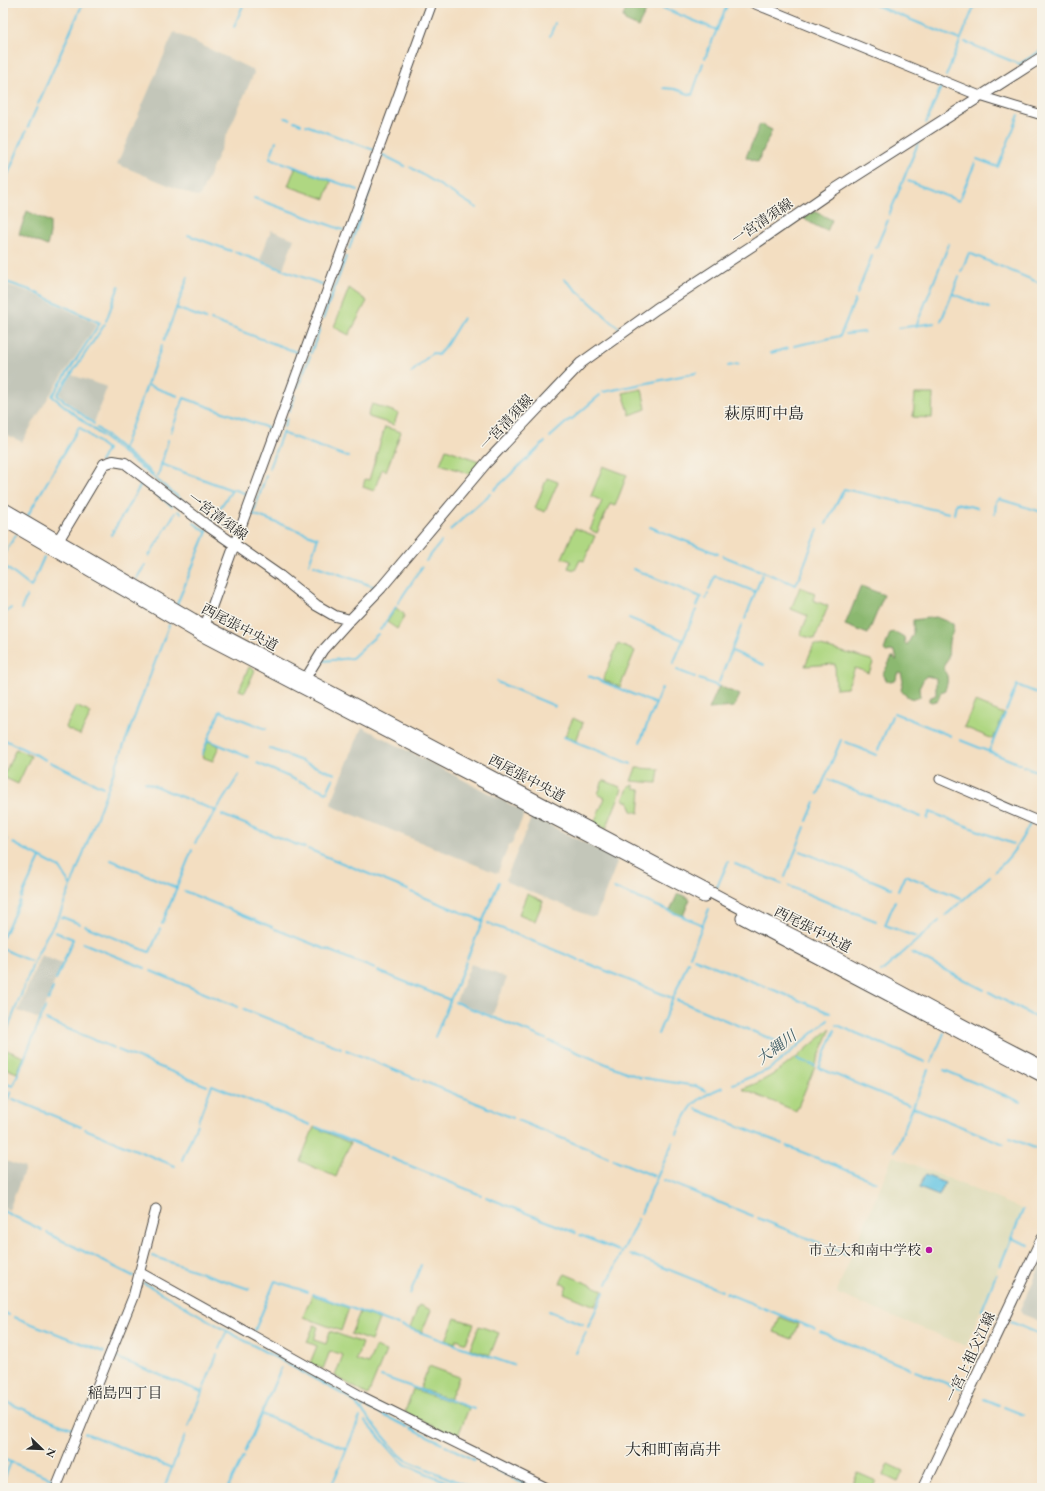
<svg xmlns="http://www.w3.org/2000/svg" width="1045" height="1491" font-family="'EB Garamond','Noto Serif JP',serif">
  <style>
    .built { fill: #dfddbb }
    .industrial { fill: #c3c6b9 }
    .green { fill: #afd782; stroke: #6d8156 }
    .forest { fill: #8bb870; stroke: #5b724e }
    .water { fill: #66c6e4; stroke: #487888 }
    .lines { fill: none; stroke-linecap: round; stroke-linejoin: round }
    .stream { stroke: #66c6e4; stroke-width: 2 }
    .tertiary-casing { stroke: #494642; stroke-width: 11 }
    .secondary-casing { stroke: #494642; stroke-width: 12 }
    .primary-casing { stroke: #494642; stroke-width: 13 }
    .tertiary { stroke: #fff; stroke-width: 9 }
    .secondary { stroke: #fff; stroke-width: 10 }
    .primary { stroke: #fff; stroke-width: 11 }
    .poi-dot { fill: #b5179e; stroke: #f7f3e8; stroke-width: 1.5 }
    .labels { text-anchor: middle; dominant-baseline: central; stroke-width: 3; stroke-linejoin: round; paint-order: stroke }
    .street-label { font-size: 14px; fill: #2b2b2b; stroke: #f7f3e8 }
    .poi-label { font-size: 14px; fill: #2b2b2b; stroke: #f7f3e8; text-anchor: end }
    .water-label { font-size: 15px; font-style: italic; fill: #3d5a62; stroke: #f7f3e8 }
    .neighbourhood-label { font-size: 15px; fill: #2b2b2b; stroke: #f7f3e8 }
    .quarter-label { font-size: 16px; fill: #2b2b2b; stroke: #f7f3e8 }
  </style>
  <rect width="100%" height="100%" fill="#f7f3e8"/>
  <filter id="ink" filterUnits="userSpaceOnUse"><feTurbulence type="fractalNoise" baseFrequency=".025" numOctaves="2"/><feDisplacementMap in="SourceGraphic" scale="8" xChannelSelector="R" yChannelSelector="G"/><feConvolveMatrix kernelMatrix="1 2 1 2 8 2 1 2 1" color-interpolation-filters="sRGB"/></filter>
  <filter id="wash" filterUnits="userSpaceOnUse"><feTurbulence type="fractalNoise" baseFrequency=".012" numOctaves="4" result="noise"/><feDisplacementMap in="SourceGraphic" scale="16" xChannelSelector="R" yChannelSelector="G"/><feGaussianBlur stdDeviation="0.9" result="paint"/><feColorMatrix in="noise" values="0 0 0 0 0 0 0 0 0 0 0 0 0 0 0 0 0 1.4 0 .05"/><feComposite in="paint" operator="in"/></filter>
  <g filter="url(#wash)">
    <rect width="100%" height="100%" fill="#f3dec1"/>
    <!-- built -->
    <path class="built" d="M893,1156L1022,1209L966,1346L838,1294L837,1291Z"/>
    <!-- industrial -->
    <g class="industrial">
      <path d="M174,32L253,70L254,73L200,196L197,197L117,164Z"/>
      <path d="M271,230L294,239L283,269L260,260Z"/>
      <path d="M3,284L30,292L97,324L49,396L22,442L3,433Z"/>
      <path d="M72,375L107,387L94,423L59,394Z"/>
      <path d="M362,727L525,812L511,845H509L498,872L496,873L332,806L331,803Z"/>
      <path d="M532,816L616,859L617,863L596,916L592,917L507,882L506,879Z"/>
      <path d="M41,955L62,964L39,1019L18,1011Z"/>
      <path d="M471,964L507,978L492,1016L456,1001Z"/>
      <path d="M3,1160L25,1168L9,1210L3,1207Z"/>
      <path d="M1042,1263V1322L1022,1314L1020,1309Z"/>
    </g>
    <!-- green -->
    <g class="green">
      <path d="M295,168L331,181L325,199L288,186Z"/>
      <path d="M349,288L367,301L349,335L334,327Z"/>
      <path d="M642,389L646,409L630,415L623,393Z"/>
      <path d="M915,394H933L932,418L913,417Z"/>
      <path d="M372,404L398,413L394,425L369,417L368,415Z"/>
      <path d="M385,427L401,432L386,471L382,469L374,491L363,487L365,479L369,480Z"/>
      <path d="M446,449L479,461L480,463L470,474L440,464Z"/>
      <path d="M603,466L627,475L615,506L610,504L597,533L590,530L602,501L591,496Z"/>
      <path d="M547,478L558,482L545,512L535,508Z"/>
      <path d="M575,528L595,536L584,561L580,560L575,570L568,568L571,561L562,558Z"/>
      <path d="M800,587L815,593L813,600L828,606L815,639L800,635L808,616L791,609Z"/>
      <path d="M396,608L404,614V617L397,629L387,622Z"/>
      <path d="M618,644L635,651L620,687L603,680Z"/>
      <path d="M814,644L871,660L873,663L869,673L855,668L847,688L836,689L835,664L805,666Z"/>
      <path d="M249,667L255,670L245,692L239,690Z"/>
      <path d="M975,702L1004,714L993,739L964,727Z"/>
      <path d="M76,706L91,713L80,735L67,729L66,727Z"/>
      <path d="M573,718L583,723L576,741L565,736Z"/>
      <path d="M208,741L219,746L213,761L202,757Z"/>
      <path d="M16,749L31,756L18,784L3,777Z"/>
      <path d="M636,768L659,769L657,783L631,781Z"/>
      <path d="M603,780L620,787L622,789L606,829L594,823L605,798L598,794Z"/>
      <path d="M634,785V789L641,790L639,813L632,811L629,802L623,800L629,786Z"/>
      <path d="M527,894L543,901L535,921L519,914Z"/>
      <path d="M831,1028L815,1066L796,1058Z"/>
      <path d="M4,1049L24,1057L17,1073L3,1067Z"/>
      <path d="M795,1058L815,1067L796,1111L742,1089C764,1081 776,1074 795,1058Z"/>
      <path d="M314,1127L350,1143L336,1177L300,1161Z"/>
      <path d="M565,1274L603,1290L595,1306L564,1293L567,1286L560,1283L564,1275Z"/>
      <path d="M312,1295L349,1308L341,1331L303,1317Z"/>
      <path d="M419,1305L431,1310L422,1332L410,1328Z"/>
      <path d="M360,1312L379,1319L371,1341L351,1334Z"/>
      <path d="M780,1317L798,1324L792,1339L774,1332Z"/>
      <path d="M455,1318L474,1324L466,1343L457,1339L455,1343L446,1340Z"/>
      <path d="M314,1325L318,1327L314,1340L326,1344L330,1331L362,1343L356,1360L368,1364L375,1347L386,1351L368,1395L335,1376L343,1355L330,1351L323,1369L310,1363L317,1346L307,1342Z"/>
      <path d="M479,1326L499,1333L490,1355L470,1349Z"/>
      <path d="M429,1366L459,1377L450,1399L420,1389Z"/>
      <path d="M413,1389L469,1408L457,1438L405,1412Z"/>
      <path d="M888,1464L903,1471L898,1482L883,1475Z"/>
      <path d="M858,1473L876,1481L872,1488H858L852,1485Z"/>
    </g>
    <!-- forest -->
    <g class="forest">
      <path d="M629,3H641L648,7L638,27L625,21L623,16Z"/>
      <path d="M760,124L772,130L758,162L746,157Z"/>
      <path d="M27,211L50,222V234L47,246L19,234Z"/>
      <path d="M814,211L832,220L827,231L816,226L803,218Z"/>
      <path d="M861,586L884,595L868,634L845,625Z"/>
      <path d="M936,617L953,624C955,633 949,636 949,642C948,648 949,653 948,658C947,661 944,663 944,667C943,671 946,672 947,676C948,681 947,687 944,691L941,692L938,700L932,702L929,701V698L936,695V678L926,676C922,680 922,684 919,688L920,697C912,701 906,697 901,690L903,681L901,673L897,674L896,680L891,682L887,681L883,674L892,657H894L895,659L897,660L895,652L891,651L886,652L884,650L890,633C895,631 899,634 904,637L905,643L907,645L913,634V620Z"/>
      <path d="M719,686L740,695L734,707L709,709Z"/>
      <path d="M678,893L690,899L683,916L670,911Z"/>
    </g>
    <!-- water -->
    <path class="water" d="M925,1175L945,1183L939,1196L919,1188Z"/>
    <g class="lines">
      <!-- stream -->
      <g class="stream">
        <path d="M513,4L514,3"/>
        <path d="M653,4L717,30"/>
        <path d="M875,5L960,40"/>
        <path d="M234,27L244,3"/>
        <path d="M550,36L555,23"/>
        <path d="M965,42L1019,64L1042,50"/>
        <path d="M705,58L728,3"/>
        <path d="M946,76L975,4"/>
        <path d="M664,88L675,89L692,95L703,63"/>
        <path d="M38,104L83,3"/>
        <path d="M285,118L290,119"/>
        <path d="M294,121L301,124"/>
        <path d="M926,123L941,87"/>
        <path d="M306,125L374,150"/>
        <path d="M28,127L37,107"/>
        <path d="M276,141L270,158L358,190"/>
        <path d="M383,155L405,166"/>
        <path d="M977,159L998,167L1019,115"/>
        <path d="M410,167L477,208"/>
        <path d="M908,181L959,201L975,163"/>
        <path d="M3,186L26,131"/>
        <path d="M254,198L343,230"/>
        <path d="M889,215L919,141"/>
        <path d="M188,235L231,251"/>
        <path d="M876,248L888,220"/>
        <path d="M349,249L370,191"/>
        <path d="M235,252L324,285"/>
        <path d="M961,272L969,253L1042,284"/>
        <path d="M564,279L620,329"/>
        <path d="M3,281L30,290L100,323L52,396L192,508"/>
        <path d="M857,294L872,256"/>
        <path d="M953,294L989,308"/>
        <path d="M176,308L206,319"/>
        <path d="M323,319L346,257"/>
        <path d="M211,320L299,353"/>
        <path d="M106,321L119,286"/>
        <path d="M941,321L959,277"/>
        <path d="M916,326L949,244"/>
        <path d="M898,328L934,323"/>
        <path d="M846,334L864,332"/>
        <path d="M164,341L188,277"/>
        <path d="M794,346L840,336L855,300"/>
        <path d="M311,353L320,328"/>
        <path d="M771,353L788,348"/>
        <path d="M728,366L739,364"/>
        <path d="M411,373L432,353L438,355L447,344L463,318"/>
        <path d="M147,385L178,396"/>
        <path d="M298,387L310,356"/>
        <path d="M603,392L696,373"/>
        <path d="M291,407L295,396"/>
        <path d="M290,412V409"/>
        <path d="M94,424L57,395L105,324"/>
        <path d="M284,427L287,418"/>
        <path d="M97,428L153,474"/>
        <path d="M171,432L184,398L271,429"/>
        <path d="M282,433L348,457"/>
        <path d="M550,437L569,420L572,419L600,395"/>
        <path d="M123,449L162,345"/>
        <path d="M161,464L232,490"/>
        <path d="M269,468L283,431"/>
        <path d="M123,469L143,484"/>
        <path d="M158,476L168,440"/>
        <path d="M266,476L253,514L318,538L309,564"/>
        <path d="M145,486L172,506"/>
        <path d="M494,490L545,442"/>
        <path d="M178,511L181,513"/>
        <path d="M995,513L996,501L999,499L1042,512"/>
        <path d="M954,514L956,503L977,508"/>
        <path d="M28,515L79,427L107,449L100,462"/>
        <path d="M210,522L233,489L247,494"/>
        <path d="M194,523L206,532"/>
        <path d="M826,524L844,489L949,513"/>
        <path d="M650,527L718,554"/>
        <path d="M450,530L490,494"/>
        <path d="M111,535L142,483"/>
        <path d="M3,555L16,535"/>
        <path d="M149,556L175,513"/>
        <path d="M723,556L796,585L818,530"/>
        <path d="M426,561L441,542"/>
        <path d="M3,565L31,587L44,557"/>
        <path d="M314,565L375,587"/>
        <path d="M633,569L701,597L697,606"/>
        <path d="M136,579L145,565"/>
        <path d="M709,590L715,576L756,592"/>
        <path d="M706,599L708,594"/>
        <path d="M398,603L422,567"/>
        <path d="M177,604L208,529"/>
        <path d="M21,609L27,596"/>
        <path d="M3,615L11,608"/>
        <path d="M629,618L683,640"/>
        <path d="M745,619L762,575"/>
        <path d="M380,630L396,607"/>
        <path d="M732,651L764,665"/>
        <path d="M323,661L352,658L378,634"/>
        <path d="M673,664L696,610"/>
        <path d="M677,670L695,677"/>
        <path d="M589,676L656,704"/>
        <path d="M699,679L718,686"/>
        <path d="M497,682L555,706"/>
        <path d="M719,682L742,624"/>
        <path d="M1006,711L1017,685L1042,695"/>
        <path d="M894,713L951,736"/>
        <path d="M216,721L220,711L266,729"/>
        <path d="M564,737L631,764"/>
        <path d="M3,739L46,760"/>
        <path d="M208,740L248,757"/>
        <path d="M960,740L1020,764"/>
        <path d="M640,742L662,688"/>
        <path d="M845,742L876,755"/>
        <path d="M269,748L304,762"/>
        <path d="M878,750L892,716"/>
        <path d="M989,751L1005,714"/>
        <path d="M202,754L215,723"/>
        <path d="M50,762L103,787"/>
        <path d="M257,763L296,780"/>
        <path d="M306,763L335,774"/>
        <path d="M1023,766L1042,773"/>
        <path d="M829,780L921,817"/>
        <path d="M299,781L327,792L333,779"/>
        <path d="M145,782L216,811"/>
        <path d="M818,794L841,740"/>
        <path d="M1036,812L1042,801"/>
        <path d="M222,815L305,848"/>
        <path d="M927,819L930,812L1013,844"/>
        <path d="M807,821L815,802"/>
        <path d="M3,838L7,840"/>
        <path d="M13,843L60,868L71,886"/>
        <path d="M195,843L239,775"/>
        <path d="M308,849L408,890"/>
        <path d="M800,851L891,888"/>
        <path d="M111,860L177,888"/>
        <path d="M735,864L782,884"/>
        <path d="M995,871C1011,858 1020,842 1030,824"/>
        <path d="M785,877L805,827"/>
        <path d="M789,886L853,913V912L876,921"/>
        <path d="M717,887L728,862"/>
        <path d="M614,888L703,925"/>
        <path d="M184,891L272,927"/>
        <path d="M898,891L905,875L961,898"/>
        <path d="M411,892L483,921"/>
        <path d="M21,898L40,858"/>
        <path d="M895,901L885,925L916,937"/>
        <path d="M946,915L990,876"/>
        <path d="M62,917L80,924"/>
        <path d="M488,923L579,960"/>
        <path d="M162,924L192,850"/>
        <path d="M85,926L149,952H150L160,929"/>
        <path d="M275,929L375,969"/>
        <path d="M55,932L73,939L56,980"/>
        <path d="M3,937L20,901"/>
        <path d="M83,943L145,968"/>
        <path d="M3,949L30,961"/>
        <path d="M912,953L984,990"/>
        <path d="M690,956L709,909"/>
        <path d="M694,958L766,987"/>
        <path d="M467,959L499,882"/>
        <path d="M582,961L672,998"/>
        <path d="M151,971L238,1007"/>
        <path d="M378,971L450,1000"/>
        <path d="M881,972L939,921"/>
        <path d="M769,988L830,1013"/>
        <path d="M989,992L1042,1021"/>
        <path d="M48,1000L53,988"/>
        <path d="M677,1000L749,1030"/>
        <path d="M455,1002L546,1039"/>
        <path d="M244,1009L341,1048"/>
        <path d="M46,1020L114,1048"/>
        <path d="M837,1025L925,1062"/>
        <path d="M835,1030L819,1068L909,1105"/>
        <path d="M752,1031L790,1047"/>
        <path d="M658,1034L688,962"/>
        <path d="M435,1037L466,962"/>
        <path d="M3,1041L35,959L46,937L59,916L71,886L169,625"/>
        <path d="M549,1041L641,1078"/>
        <path d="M118,1050L207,1086"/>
        <path d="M346,1050L419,1080"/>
        <path d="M797,1059L815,1066"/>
        <path d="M931,1063L944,1033"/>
        <path d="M944,1070L1021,1102"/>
        <path d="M644,1078L696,1086L706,1091"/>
        <path d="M423,1081L513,1118"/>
        <path d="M3,1083L13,1086L45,1008"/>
        <path d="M733,1084L768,1070L779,1062L828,1020"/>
        <path d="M13,1099L81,1127"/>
        <path d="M6,1103L11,1091"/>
        <path d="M913,1107L1004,1144"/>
        <path d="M696,1109L783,1144"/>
        <path d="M3,1111L4,1108"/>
        <path d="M517,1120L608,1157"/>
        <path d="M198,1121L212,1085L310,1125"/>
        <path d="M316,1127L387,1156"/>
        <path d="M85,1129L175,1166"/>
        <path d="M677,1134C689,1107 693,1099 723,1087"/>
        <path d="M1010,1138L1042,1151"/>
        <path d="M787,1146L876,1182"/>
        <path d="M895,1151L928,1070"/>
        <path d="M391,1158L481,1195"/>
        <path d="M613,1159L654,1176"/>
        <path d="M182,1160L197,1124"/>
        <path d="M664,1180L753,1216"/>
        <path d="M486,1197L576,1233"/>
        <path d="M3,1211L42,1230"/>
        <path d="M641,1213L673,1142"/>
        <path d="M758,1218L846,1254"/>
        <path d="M47,1233L133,1276"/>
        <path d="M580,1235L619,1251"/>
        <path d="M1011,1238L1029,1245"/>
        <path d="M630,1254L722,1291"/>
        <path d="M152,1256L249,1289"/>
        <path d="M1000,1266L1023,1210"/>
        <path d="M996,1275L982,1310L996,1316"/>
        <path d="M144,1283L227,1331L346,1396L354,1402L362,1411L399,1454L406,1460L472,1488"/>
        <path d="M607,1284L638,1219"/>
        <path d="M726,1293L815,1329"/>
        <path d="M312,1294L398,1325"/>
        <path d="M410,1294L421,1265"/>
        <path d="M549,1311L583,1324"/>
        <path d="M3,1312L9,1315"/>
        <path d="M14,1317L104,1352"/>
        <path d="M1011,1322L1042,1335"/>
        <path d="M402,1326L513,1365"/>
        <path d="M588,1327L604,1292"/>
        <path d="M255,1330L275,1281L308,1292"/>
        <path d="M820,1332L911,1369"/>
        <path d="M219,1349L226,1333"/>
        <path d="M576,1353L586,1332"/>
        <path d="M115,1357L202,1392"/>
        <path d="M915,1371L961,1389"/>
        <path d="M381,1376L474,1409"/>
        <path d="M984,1399L999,1405"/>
        <path d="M3,1401L74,1429"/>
        <path d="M1004,1407L1024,1415"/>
        <path d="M363,1408L365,1405"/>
        <path d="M369,1408L408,1427"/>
        <path d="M261,1414L347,1449"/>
        <path d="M365,1421L399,1459L406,1465L462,1488"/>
        <path d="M188,1427L217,1355"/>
        <path d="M411,1428L442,1443"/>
        <path d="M85,1433L172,1468"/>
        <path d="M445,1445L474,1460"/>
        <path d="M245,1452L281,1368"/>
        <path d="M3,1459L54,1479"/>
        <path d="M480,1462L509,1476"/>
        <path d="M512,1478L533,1488"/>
        <path d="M3,1482L11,1462"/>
        <path d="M332,1485L360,1417"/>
        <path d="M164,1488L185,1435"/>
        <path d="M228,1488L243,1457"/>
      </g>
    </g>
  </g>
  <g filter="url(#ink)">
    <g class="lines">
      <defs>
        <g id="tertiary">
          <path d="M753,3L980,96L1042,115"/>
          <path d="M203,631L432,3"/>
          <path d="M302,684L323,650L350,620"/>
          <path d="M940,779L1042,823"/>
          <path d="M139,1272L361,1396L547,1488"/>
          <path d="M56,1488L133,1297L156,1209"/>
        </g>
        <g id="secondary">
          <path d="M55,546L104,464L113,461L125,463L205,524L280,576L316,605L335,616L350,620L381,588L487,462L581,363L656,309L758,242L829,193L1042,57"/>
          <path d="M923,1488L1042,1238"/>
        </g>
        <g id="primary">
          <path d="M3,508L193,619L769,923C861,968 950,1020 1042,1066"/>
          <path d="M3,520L201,635L704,897"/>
          <path d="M742,918L1042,1076"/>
        </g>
      </defs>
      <!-- tertiary casing -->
      <use href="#tertiary" class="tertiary-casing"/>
      <!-- secondary casing -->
      <use href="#secondary" class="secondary-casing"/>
      <!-- primary casing -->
      <use href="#primary" class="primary-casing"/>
      <!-- tertiary -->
      <use href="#tertiary" class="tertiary"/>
      <!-- secondary -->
      <use href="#secondary" class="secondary"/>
      <!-- primary -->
      <use href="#primary" class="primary"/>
    </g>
  </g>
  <!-- markers -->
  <circle class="poi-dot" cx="929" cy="1250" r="4"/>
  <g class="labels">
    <!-- street labels -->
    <g class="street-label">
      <text transform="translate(762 221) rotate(-34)">一宮清須線</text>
      <text transform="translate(506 422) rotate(-47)">一宮清須線</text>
      <text transform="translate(218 516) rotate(36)">一宮清須線</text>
      <text transform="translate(240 627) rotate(28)">西尾張中央道</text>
      <text transform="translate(527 778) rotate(28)">西尾張中央道</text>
      <text transform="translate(813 929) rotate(27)">西尾張中央道</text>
      <text transform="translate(970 1357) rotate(-65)">一宮上祖父江線</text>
    </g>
    <!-- poi labels -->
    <g class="poi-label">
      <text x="921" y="1250">市立大和南中学校</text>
    </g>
    <!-- water labels -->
    <g class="water-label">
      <text transform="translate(776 1047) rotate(-36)">大縄川</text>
    </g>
    <!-- neighbourhood labels -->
    <g class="neighbourhood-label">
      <text x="125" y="1392">稲島四丁目</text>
    </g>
    <!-- quarter labels -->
    <g class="quarter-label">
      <text x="764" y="413">萩原町中島</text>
      <text x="673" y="1449">大和町南高井</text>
    </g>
  </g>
  <!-- margin -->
  <rect width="1045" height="1491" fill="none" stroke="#f7f3e8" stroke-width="16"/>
  <!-- north arrow -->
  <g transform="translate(42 1449) rotate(113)" stroke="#f7f3e8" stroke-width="3" paint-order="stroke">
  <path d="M0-3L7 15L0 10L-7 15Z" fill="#2b2b2b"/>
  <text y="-6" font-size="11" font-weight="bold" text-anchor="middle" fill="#2b2b2b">N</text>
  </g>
</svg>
